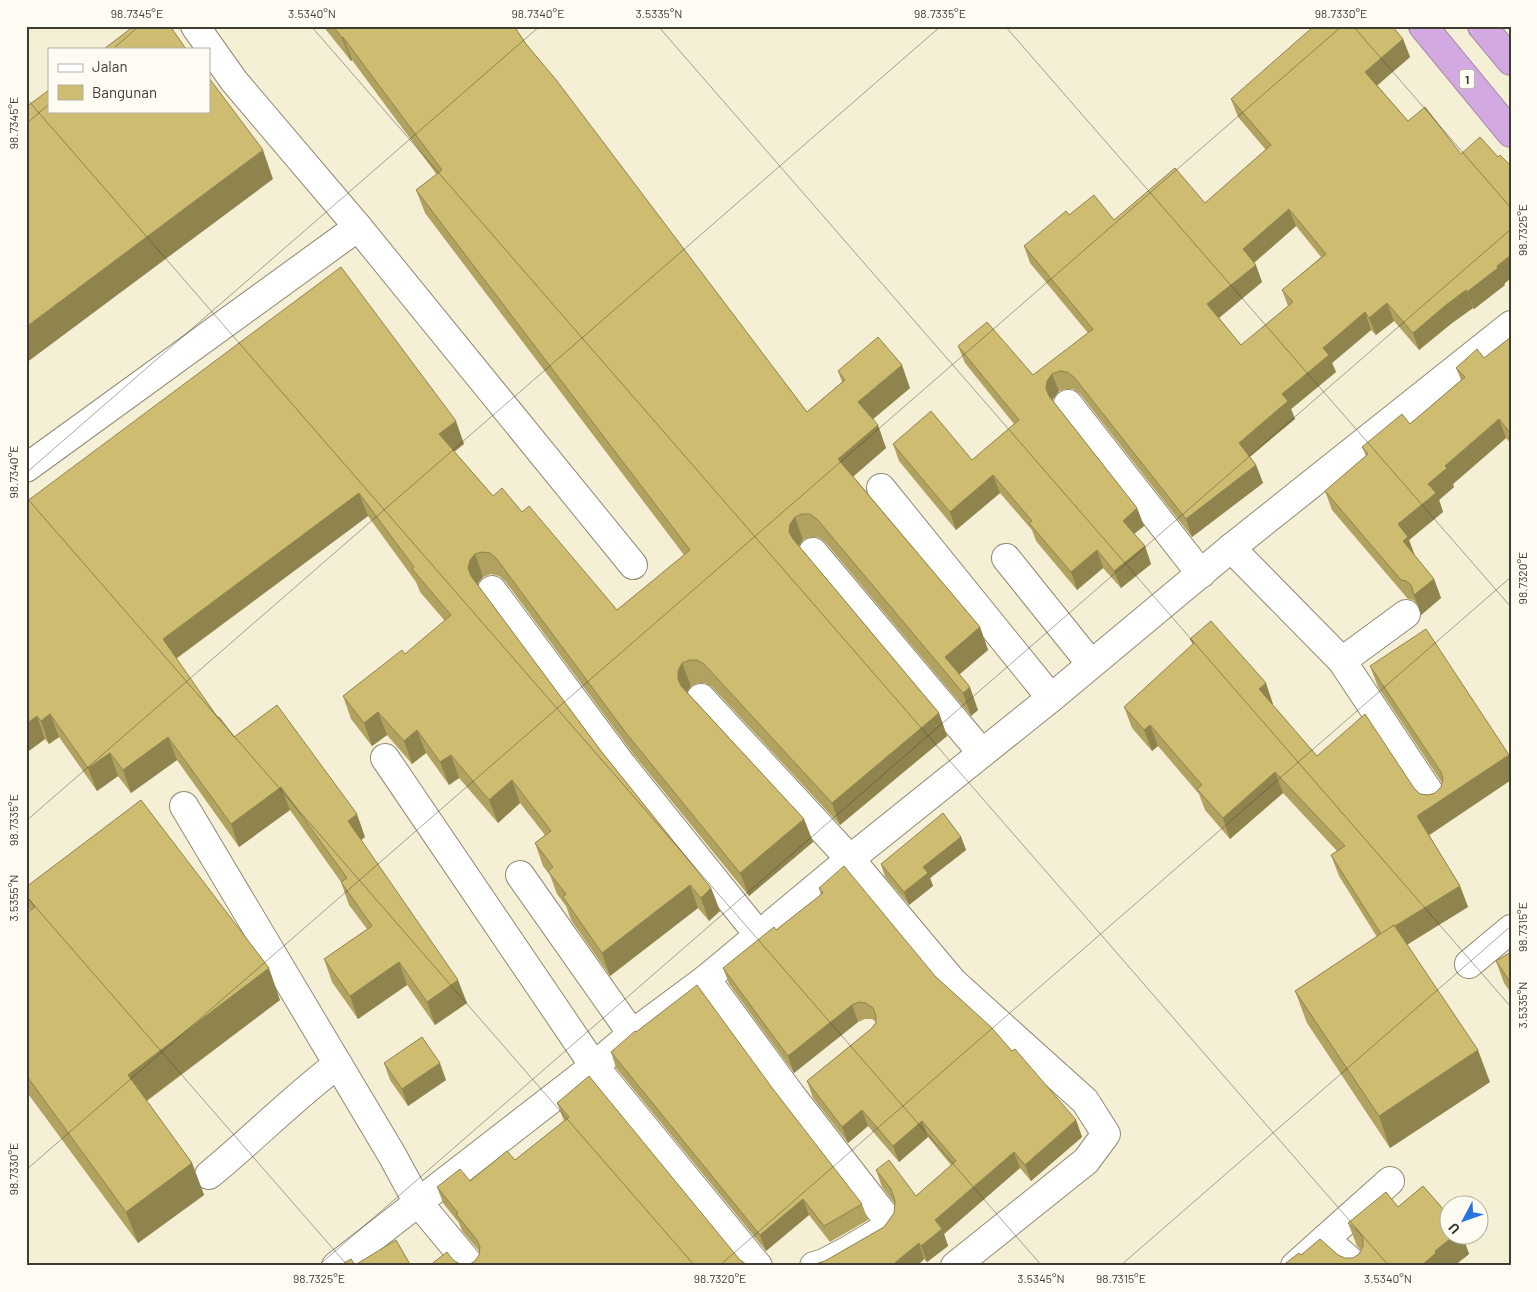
<svg xmlns="http://www.w3.org/2000/svg" width="1537" height="1292" font-family="Barlow,sans-serif">
  <style>
    .lines { fill: none; stroke-linecap: round; stroke-linejoin: round }
    .minor-casing { stroke: #8f8a73; stroke-width: 30 }
    .highway-casing { stroke: #9f83a4; stroke-width: 30 }
    .minor { stroke: #fff; stroke-width: 28 }
    .highway { stroke: #d3a9e2; stroke-width: 28 }
    .wall { fill: #b1a260; fill-rule: evenodd }
    .shaded-wall { fill: #90844e }
    .building { fill: #cebc70; stroke: #90844e; fill-rule: evenodd }
    .ticks { fill: none; stroke: #3f3c32; stroke-width: 1; stroke-opacity: 0.45 }
    .labels { text-anchor: middle; dominant-baseline: central; stroke-width: 4; stroke-linejoin: round; paint-order: stroke }
    .shield { fill: #fefcf2; stroke: #78766c; stroke-width: 1 }
    .shield-label { font-size: 12px; font-weight: bold; fill: #3f3c32 }
    .neatline { fill: none; stroke: #3f3c32; stroke-width: 2 }
    .ticks-label { font-size: 12px; text-anchor: middle; fill: #3f3c32 }
  </style>
  <rect width="100%" height="100%" fill="#f5efd6"/>
  <g class="lines">
    <defs>
      <g id="minor">
        <path d="M358,227L633,565"/>
        <path d="M1068,404L1201,574"/>
        <path d="M26,468L358,227L234,81L195,26"/>
        <path d="M881,488L1051,698"/>
        <path d="M1231,548L1342,661L1435,801"/>
        <path d="M813,552L982,753"/>
        <path d="M1006,558L1091,664"/>
        <path d="M492,590L622,765L758,934"/>
        <path d="M1342,661L1406,614"/>
        <path d="M701,698L850,859L953,982L1085,1101L1106,1134L1086,1161L955,1266"/>
        <path d="M385,758L594,1066L758,1266"/>
        <path d="M184,806L392,1155L417,1201L471,1266"/>
        <path d="M520,875L632,1034"/>
        <path d="M1469,964L1511,929"/>
        <path d="M706,979L791,1095L884,1215L886,1222L882,1230L847,1251L824,1263L814,1266"/>
        <path d="M209,1175C253,1139 293,1098 338,1064"/>
        <path d="M1325,1239L1356,1266"/>
        <path d="M336,1266L594,1066L632,1034L706,979L850,859L1051,698L1231,548L1511,325"/>
        <path d="M1295,1266L1390,1181"/>
      </g>
      <g id="highway">
        <path d="M1423,26L1511,133"/>
        <path d="M1482,26L1511,61"/>
      </g>
    </defs>
    <!-- minor casing -->
    <use href="#minor" class="minor-casing"/>
    <!-- highway casing -->
    <use href="#highway" class="highway-casing"/>
    <!-- minor -->
    <use href="#minor" class="minor"/>
    <!-- highway -->
    <use href="#highway" class="highway"/>
  </g>
  <!-- wall -->
  <g class="wall">
    <path d="M323,26H514L526,44L807,412L842,382L838,371L910,388L873,419L886,448L853,476L980,627L988,650L959,674L978,710L971,716L825,542L818,537H811L803,540L799,546L939,713L947,736L840,825L712,687L705,683H698L691,686L687,692L804,819L813,842L749,896L634,755L505,581L499,576L491,574L483,577L478,583V585L601,751L711,888L720,911L709,921L698,908L610,976L571,920L566,906L557,894L550,875L543,866L535,843L545,835L520,803L498,823L459,778L449,785L426,753L412,764L387,735L372,746L351,719L343,696L405,654L445,621L420,592L416,582L368,516L176,659L218,718L234,737L365,837L361,840L467,1003L435,1025L407,985L358,1019L332,982L324,959L367,929L349,905L341,882L290,810L239,847L177,760L131,793L118,776L97,791L59,737L49,744L45,739L26,753V502L464,444L454,451L493,496L522,512L617,610L684,555L425,213L416,190L437,175L352,60L351,61Z"/>
    <path d="M1392,27L1403,39L1410,57L1377,85L1408,121L1461,154L1498,157L1511,166V278L1504,284L1505,285L1474,309L1473,308L1452,323L1419,350L1394,321L1376,335L1371,330L1332,363L1336,372L1291,409L1295,419L1250,457L1256,465L1263,483L1192,537L1080,394L1073,389H1066L1059,391L1053,399V401L1137,508L1144,526L1134,534L1145,546L1151,564L1121,588L1103,568L1077,590L1036,541L1032,530L1000,493L956,530L899,461L893,444L972,460L1014,424L965,363L958,346L1033,375L1088,333L1030,263L1024,246L1069,215L1114,220L1205,203L1266,150L1238,117L1231,99ZM1296,226L1321,257L1282,290L1288,306L1241,345L1219,318L1262,282L1254,263Z"/>
    <path d="M1511,337V444L1506,438L1453,484L1454,487L1439,500L1443,512L1409,540L1415,556L1434,579L1441,598L1421,615L1417,604L1413,600L1408,599L1332,510L1325,491L1366,456L1362,447L1410,424L1461,380L1456,368L1484,358Z"/>
    <path d="M1190,639L1273,704L1272,705L1317,756L1414,788L1420,794L1428,795L1435,793L1441,787L1442,783L1378,687L1370,666L1511,759V780L1429,835L1460,886L1468,907L1407,944L1490,1082L1390,1148L1307,1023L1295,991L1377,937L1339,876L1331,855L1337,851L1283,793L1230,839L1205,810L1199,794L1158,746L1152,751L1132,728L1124,707L1193,645Z"/>
    <path d="M961,837L966,850L930,878L933,886L909,905L885,877L881,864Z"/>
    <path d="M26,887L280,1000L147,1101L192,1163L204,1195L138,1243L26,1091V914L30,911L26,902Z"/>
    <path d="M819,888L935,976L1012,1051L1076,1120L1082,1137L1031,1181L1020,1168L944,1234L948,1246L927,1262L924,1259L917,1266H798L812,1265L825,1261L884,1227L894,1213L895,1204L882,1187L876,1170L916,1196L951,1165L928,1137L899,1162L868,1126L848,1143L813,1098L807,1081L871,1029L876,1022L872,1019H865L858,1022L794,1073L729,984L723,968L776,930L821,895Z"/>
    <path d="M1511,952V993L1504,983L1496,961Z"/>
    <path d="M636,1032L862,1204L868,1220L830,1242L809,1215L766,1251L616,1068L611,1052Z"/>
    <path d="M384,1063L446,1080L408,1106L390,1080Z"/>
    <path d="M557,1103L740,1260L746,1264L429,1266L453,1260L460,1264L468,1265L475,1261L479,1255L480,1252L462,1231L459,1223L443,1203L437,1187L470,1181L515,1160L564,1121Z"/>
    <path d="M1423,1186L1450,1217V1234H1462L1469,1254L1454,1266H1282L1299,1253L1301,1255L1320,1239L1338,1255L1345,1258H1353L1359,1254L1361,1250L1357,1246L1348,1223L1386,1192L1398,1207Z"/>
  </g>
  <!-- shaded-wall -->
  <g class="shaded-wall">
    <path d="M343,37L352,60L351,61L342,38Z"/>
    <path d="M1403,39L1410,57L1372,90L1365,72Z"/>
    <path d="M263,150L273,179L26,363V327Z"/>
    <path d="M1289,209L1296,226L1249,267L1243,249Z"/>
    <path d="M1511,255V278L1504,284L1505,285L1474,309L1467,292Z"/>
    <path d="M1256,265L1262,282L1214,322L1207,304Z"/>
    <path d="M1466,290L1473,308L1452,323L1419,350L1413,333L1446,305Z"/>
    <path d="M1387,303L1394,321L1376,335L1369,318Z"/>
    <path d="M1365,312L1371,330L1332,363L1336,372L1291,409L1295,419L1245,460L1239,443L1323,348Z"/>
    <path d="M902,365L910,388L866,425L858,402Z"/>
    <path d="M1052,374L1059,391L1053,399V407L1046,389L1047,381Z"/>
    <path d="M1499,419L1506,438L1453,484L1454,487L1439,500L1443,512L1409,540L1415,556L1403,541L1398,524L1428,484L1445,466Z"/>
    <path d="M456,421L464,444L448,457L439,434Z"/>
    <path d="M878,425L886,448L847,482L838,459Z"/>
    <path d="M1256,465L1263,483L1192,537L1186,519Z"/>
    <path d="M993,475L1000,493L956,530L950,512Z"/>
    <path d="M359,493L368,516L171,662L163,639Z"/>
    <path d="M1137,508L1144,526L1129,538L1123,521Z"/>
    <path d="M795,517L803,540L798,547V555L789,532L790,524Z"/>
    <path d="M1145,546L1151,564L1121,588L1114,571Z"/>
    <path d="M1097,550L1103,568L1077,590L1071,572Z"/>
    <path d="M475,554L483,577L478,583L476,591L468,568L470,560Z"/>
    <path d="M1434,579L1441,598L1421,615L1414,595Z"/>
    <path d="M980,627L988,650L953,680L945,657Z"/>
    <path d="M682,663L691,686L686,694L678,679V671Z"/>
    <path d="M1266,683L1273,704L1266,710L1259,689Z"/>
    <path d="M970,687L978,710L971,716L963,693Z"/>
    <path d="M378,712L387,735L372,746L364,723Z"/>
    <path d="M939,713L947,736L840,825L832,803Z"/>
    <path d="M50,714L59,737L49,744L41,721Z"/>
    <path d="M37,716L45,739L26,753V724Z"/>
    <path d="M1150,725L1158,746L1152,751L1144,730Z"/>
    <path d="M417,730L426,753L412,764L404,741Z"/>
    <path d="M168,737L177,760L131,793L123,770Z"/>
    <path d="M110,753L118,776L97,791L88,768Z"/>
    <path d="M451,755L459,778L449,785L440,762Z"/>
    <path d="M1509,755L1511,759V780L1425,838L1417,816Z"/>
    <path d="M1275,772L1283,793L1230,839L1223,818Z"/>
    <path d="M512,780L520,803L498,823L489,800Z"/>
    <path d="M281,787L290,810L239,847L231,824Z"/>
    <path d="M357,814L365,837L356,844L348,821Z"/>
    <path d="M804,819L813,842L749,896L740,873Z"/>
    <path d="M961,837L966,850L930,878L933,886L909,905L904,892L923,867Z"/>
    <path d="M690,885L698,908L610,976L602,953Z"/>
    <path d="M1460,886L1468,907L1389,956L1381,935Z"/>
    <path d="M711,888L720,911L709,921L701,898Z"/>
    <path d="M399,962L407,985L358,1019L350,996Z"/>
    <path d="M269,968L280,1000L139,1106L128,1075Z"/>
    <path d="M458,980L467,1003L435,1025L427,1002Z"/>
    <path d="M852,1005L858,1022L794,1073L788,1056Z"/>
    <path d="M1478,1050L1490,1082L1390,1148L1379,1116Z"/>
    <path d="M440,1063L446,1080L408,1106L402,1089Z"/>
    <path d="M862,1110L868,1126L848,1143L842,1127Z"/>
    <path d="M1076,1120L1082,1137L1031,1181L1025,1165Z"/>
    <path d="M922,1121L928,1137L899,1162L893,1146Z"/>
    <path d="M1014,1152L1020,1168L944,1234L948,1246L927,1262L921,1246L935,1220Z"/>
    <path d="M192,1163L204,1195L138,1243L126,1212Z"/>
    <path d="M803,1199L809,1215L766,1251L760,1235Z"/>
    <path d="M1456,1234H1462L1469,1254L1454,1266H1421L1435,1251Z"/>
    <path d="M919,1243L924,1259L917,1266H891Z"/>
  </g>
  <!-- building -->
  <g class="building">
    <path d="M134,26H170L186,49H104Z"/>
    <path d="M333,26H514L526,44L557,81L807,412L845,380L838,371L878,337L902,365L858,402L878,425L838,459L980,627L945,657L970,687L963,693L817,519L810,514H802L795,517L790,524L789,532L793,539L939,713L832,803L704,664L697,660H690L682,663L678,671V679L681,686L804,819L740,873L626,733L496,558L490,553L482,552L475,554L470,560L468,568L471,576L601,751L711,888L701,898L690,885L602,953L563,897L566,894L548,871L553,867L535,843L551,831L512,780L489,800L451,755L440,762L417,730L404,741L378,712L364,723L343,696L402,650L405,654L451,615L412,569L414,567L359,493L163,639L218,718L219,717L234,737L277,705L357,814L348,821L458,980L427,1002L399,962L350,996L324,959L372,926L341,882L347,878L281,787L231,824L168,737L123,770L110,753L88,768L50,714L41,721L37,716L26,724V502L341,267L456,421L439,434L493,496L502,488L522,512L529,506L617,610L690,550L416,190L442,170L343,37L342,38Z"/>
    <path d="M1314,26H1392L1403,39L1365,72L1408,121L1425,107L1461,154L1480,137L1498,157L1500,155L1511,166V255L1497,266L1498,268L1467,292L1466,290L1446,305L1413,333L1387,303L1369,318L1365,312L1323,348L1329,355L1282,394L1288,401L1239,443L1256,465L1186,519L1074,377L1067,372L1060,371L1052,374L1047,381L1046,389L1049,396L1137,508L1123,521L1145,546L1114,571L1097,550L1071,572L1029,523L1032,521L993,475L950,512L893,444L931,411L972,460L1019,420L958,346L987,322L1033,375L1093,329L1024,246L1066,211L1069,215L1094,195L1114,220L1175,168L1205,203L1271,145L1231,99ZM1289,209L1326,254L1282,290L1293,302L1241,345L1207,304L1256,265L1243,249Z"/>
    <path d="M209,78L263,150L26,327V107L49,90V111H209Z"/>
    <path d="M1511,337V434L1499,419L1445,466L1447,468L1428,484L1436,493L1398,524L1408,537L1403,541L1434,579L1414,595L1411,585L1406,581L1401,580L1325,491L1368,454L1362,447L1402,414L1410,424L1465,377L1456,368L1477,349L1484,358Z"/>
    <path d="M1211,621L1266,683L1259,689L1317,756L1365,714L1414,788L1420,794L1428,795L1435,793L1441,787L1443,779L1441,772L1370,666L1426,629L1509,755L1417,816L1460,886L1395,926L1394,925L1381,934L1331,855L1345,846L1275,772L1223,818L1197,789L1202,785L1150,725L1144,730L1124,707L1194,643L1190,639Z"/>
    <path d="M141,800L269,968L128,1075L192,1163L126,1212L26,1075V914L35,907L26,895V887Z"/>
    <path d="M943,813L961,837L923,867L928,873L904,892L881,864Z"/>
    <path d="M844,866L935,976L991,1027L1012,1051L1015,1049L1076,1120L1025,1165L1014,1152L935,1220L942,1229L921,1246L919,1243L891,1266H798L801,1263L812,1265L825,1261L884,1227L894,1213L895,1201L891,1189L876,1170L889,1160L916,1196L956,1161L922,1121L893,1146L862,1110L842,1127L807,1081L871,1029L876,1023V1016L873,1008L866,1003L859,1002L852,1005L788,1056L723,968L774,927L776,930L823,893L819,888Z"/>
    <path d="M1394,925L1478,1050L1379,1116L1295,991Z"/>
    <path d="M1511,952V983L1496,961Z"/>
    <path d="M697,985L773,1089L862,1204L824,1226L803,1199L760,1235L611,1052L635,1031L636,1032Z"/>
    <path d="M422,1037L440,1063L402,1089L384,1063Z"/>
    <path d="M589,1076L740,1260L746,1264L755,1266H429L447,1252L453,1260L460,1264L468,1265L475,1261L479,1255L480,1247L477,1240L456,1214L458,1213L437,1187L460,1169L470,1181L507,1151L515,1160L569,1117L557,1103Z"/>
    <path d="M1423,1186L1450,1217V1234H1456L1435,1251L1436,1253L1421,1266H1282L1299,1253L1301,1255L1320,1239L1338,1255L1345,1258H1353L1359,1254L1363,1246V1238L1358,1231L1348,1223L1386,1192L1398,1207Z"/>
    <path d="M396,1240L411,1266H339L351,1259L355,1265Z"/>
  </g>
  <!-- ticks -->
  <path class="ticks" d="M311,26L1389,1266M658,26L1511,1007M1005,26L1511,607M1353,26L1511,208M113,49L139,26M26,98L1042,1266M26,124L49,104M26,473L540,26M26,497L695,1266M26,821L941,26M26,896L348,1266M26,1170L1342,26M318,1266L1511,229M719,1266L1511,577M1120,1266L1511,926"/>
  <g class="labels">
    <!-- shield labels -->
    <rect class="shield" x="1459.5" y="69.5" width="15" height="19" rx="4"/>
    <g class="shield-label">
      <text x="1467" y="79">1</text>
    </g>
  </g>
  <!-- border -->
  <rect width="1537" height="1292" fill="none" stroke="#fefcf2" stroke-width="55"/>
  <!-- legend -->
  <rect x="48" y="48" width="162" height="65" fill="#fefcf2" stroke="#b2afa5"/>
  <rect x="58" y="64" width="25" height="8" fill="#ffffff" stroke="#b2afa5"/>
  <text x="92" y="72" font-size="15" fill="#3f3c32">Jalan</text>
  <rect x="58" y="85" width="25" height="15" fill="#cebc70" stroke="#b2afa5"/>
  <text x="92" y="98" font-size="15" fill="#3f3c32">Bangunan</text>
  <!-- north arrow -->
  <g transform="translate(1464 1220) rotate(229)"><circle r="24" fill="#fefcf2" stroke="#b2afa5"/>
  <path d="M0-4L9 19L0 12L-9 19Z" fill="#2574df"/>
  <text y="-8" font-size="14" font-weight="bold" text-anchor="middle" fill="#3f3c32">U</text>
  </g>
  <rect x="28" y="28" width="1482" height="1236" class="neatline"/>
  <g class="ticks-label">
    <text x="137" y="18">98.7345°E</text>
    <text x="312" y="18">3.5340°N</text>
    <text x="538" y="18">98.7340°E</text>
    <text x="659" y="18">3.5335°N</text>
    <text x="940" y="18">98.7335°E</text>
    <text x="1341" y="18">98.7330°E</text>
    <text transform="translate(14 123) rotate(-90)" y="4">98.7345°E</text>
    <text transform="translate(1523 230) rotate(-90)" y="4">98.7325°E</text>
    <text transform="translate(14 472) rotate(-90)" y="4">98.7340°E</text>
    <text transform="translate(1523 578) rotate(-90)" y="4">98.7320°E</text>
    <text transform="translate(14 820) rotate(-90)" y="4">98.7335°E</text>
    <text transform="translate(14 898) rotate(-90)" y="4">3.5355°N</text>
    <text transform="translate(1523 927) rotate(-90)" y="4">98.7315°E</text>
    <text transform="translate(1523 1005) rotate(-90)" y="4">3.5335°N</text>
    <text transform="translate(14 1169) rotate(-90)" y="4">98.7330°E</text>
    <text x="319" y="1283">98.7325°E</text>
    <text x="720" y="1283">98.7320°E</text>
    <text x="1041" y="1283">3.5345°N</text>
    <text x="1121" y="1283">98.7315°E</text>
    <text x="1388" y="1283">3.5340°N</text>
  </g>
</svg>
